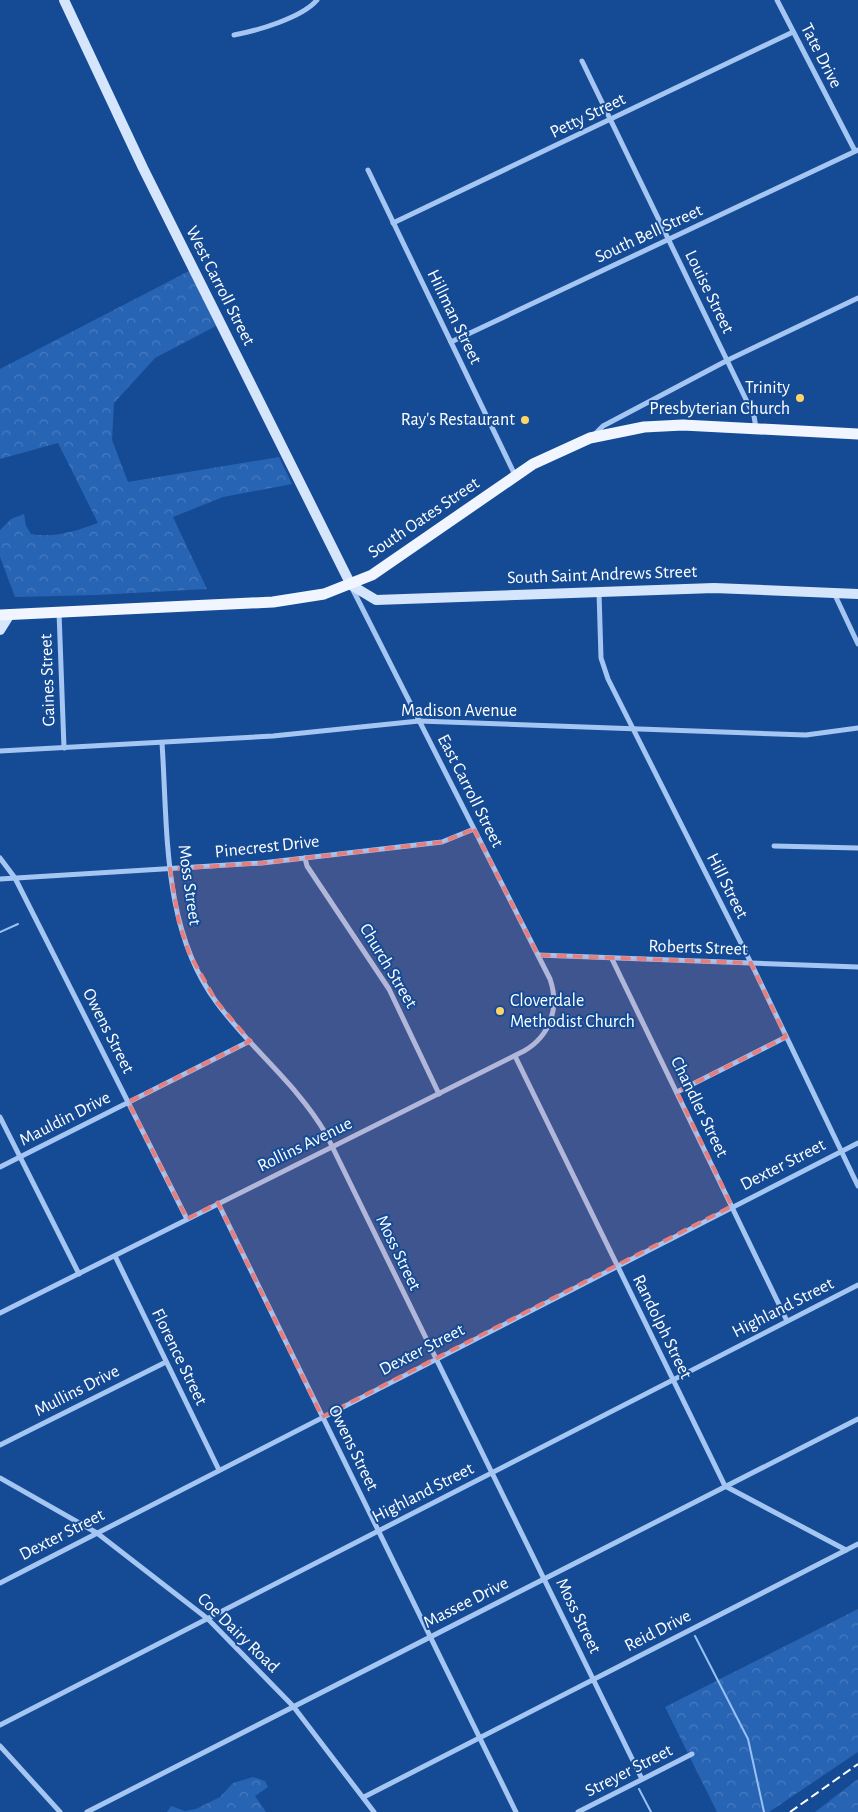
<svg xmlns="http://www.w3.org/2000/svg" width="858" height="1812" font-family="'Alegreya Sans',sans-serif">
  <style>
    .forest { fill: url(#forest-crowns) }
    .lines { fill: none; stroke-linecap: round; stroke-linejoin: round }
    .stream { stroke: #97c1f4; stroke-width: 2 }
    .street { stroke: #a5c6f2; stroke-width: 5 }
    .secondary { stroke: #d4e5fc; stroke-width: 10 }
    .primary { stroke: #f0f5ff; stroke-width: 11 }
    .rail { stroke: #fff; stroke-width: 2; stroke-dasharray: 9 4; stroke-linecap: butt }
    .marked { fill: #e67e7e; fill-opacity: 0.2; stroke: #e67e7e; stroke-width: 4; stroke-dasharray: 10 6; stroke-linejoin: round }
    .poi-dot { fill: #ffd566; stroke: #154b95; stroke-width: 2 }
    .labels { text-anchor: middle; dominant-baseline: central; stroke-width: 4; stroke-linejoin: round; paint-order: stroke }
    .street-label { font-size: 18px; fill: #fff; stroke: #154b95 }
    .poi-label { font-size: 18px; fill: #fff; stroke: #154b95; text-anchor: end }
  </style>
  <defs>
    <pattern id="forest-crowns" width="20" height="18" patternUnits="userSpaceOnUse" patternTransform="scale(1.25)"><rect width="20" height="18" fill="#2864b4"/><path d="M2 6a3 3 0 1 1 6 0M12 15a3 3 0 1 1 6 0" fill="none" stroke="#487bbf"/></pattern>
  </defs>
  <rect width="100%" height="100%" fill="#154b95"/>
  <!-- forest -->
  <g class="forest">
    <path d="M189,271L216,326L155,358L114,403L112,440L128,482L279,457L292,484L223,497L173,517L207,589L97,595L15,597L0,557V530L11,519L24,514L26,526L31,534C55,538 76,531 98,523L58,443L0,459V369Z"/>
    <path d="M858,1609V1752L769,1812H717L665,1707Z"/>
    <path d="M253,1777L265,1781L268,1787L255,1796L266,1812H167L171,1806L185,1811L196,1809L220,1797L233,1783Z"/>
    <path d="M858,1779V1812H815Z"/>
  </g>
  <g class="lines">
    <!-- stream -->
    <g class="stream">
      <path d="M0,932L18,924"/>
      <path d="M695,1636L748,1739L764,1812"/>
      <path d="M639,1789L651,1812"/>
    </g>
    <!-- street -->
    <g class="street">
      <path d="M777,0L855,151"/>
      <path d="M234,35C256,31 302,18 317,0"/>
      <path d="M582,61L754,416L756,428"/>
      <path d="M368,170L515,475"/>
      <path d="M393,223L793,32"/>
      <path d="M451,342L858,150"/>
      <path d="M595,434L603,426L728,360L858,298"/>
      <path d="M599,592L601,658L608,679L751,963L858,1186"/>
      <path d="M834,593L858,644"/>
      <path d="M59,612L64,748"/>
      <path d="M162,743C168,831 162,929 217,1003C251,1049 297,1084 326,1134L642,1779"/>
      <path d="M0,751L273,736L419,721L806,735L858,728"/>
      <path d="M774,846L858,848"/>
      <path d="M0,858L15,878L187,1219"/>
      <path d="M305,858L307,866L389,989L439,1094"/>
      <path d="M0,879L262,863L442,842L474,829"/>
      <path d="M538,955L858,967"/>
      <path d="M612,959L787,1321"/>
      <path d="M515,1056L725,1486L846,1550"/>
      <path d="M677,1092L786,1037"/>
      <path d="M0,1117L79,1274"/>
      <path d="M0,1167L250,1041"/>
      <path d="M218,1203L516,1812"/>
      <path d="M115,1256L219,1470"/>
      <path d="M0,1313L524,1051C550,1036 560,1008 550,979L352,588"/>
      <path d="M0,1445L166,1362"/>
      <path d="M0,1478L97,1533L208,1619L293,1706L374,1812"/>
      <path d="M0,1583L858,1143"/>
      <path d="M0,1725L858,1285"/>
      <path d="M0,1746L60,1812"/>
      <path d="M364,1797L858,1544"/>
      <path d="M87,1812L858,1419"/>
      <path d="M578,1812L692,1754"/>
    </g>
    <!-- secondary -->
    <g class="secondary">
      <path d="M64,0L143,168L351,585L376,600L714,588L858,594"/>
      <path d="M0,630L10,614"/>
    </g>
    <!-- primary -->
    <path class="primary" d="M0,615L273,602L324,594L372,575L533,464L590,438L644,427L683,425L858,434"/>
    <!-- rail -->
    <path class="rail" d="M790,1812L858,1764"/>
  </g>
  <!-- marked area -->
  <path class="marked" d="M474,829L538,955L751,963L786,1037L677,1092L732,1206L322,1417L218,1203L187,1219L128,1102L250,1041L216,1001L189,953L179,923L170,869L262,863L442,842Z"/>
  <!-- markers -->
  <g class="poi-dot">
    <circle cx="800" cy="398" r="5"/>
    <circle cx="525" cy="420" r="5"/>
    <circle cx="500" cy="1011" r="5"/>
  </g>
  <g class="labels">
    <!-- street labels -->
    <g class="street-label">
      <text transform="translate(821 56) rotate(63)">Tate Drive</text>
      <text transform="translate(588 116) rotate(-26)">Petty Street</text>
      <text transform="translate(649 234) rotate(-25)">South Bell Street</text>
      <text transform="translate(220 286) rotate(63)">West Carroll Street</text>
      <text transform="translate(709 292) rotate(64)">Louise Street</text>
      <text transform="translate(454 317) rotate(64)">Hillman Street</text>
      <text transform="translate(424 518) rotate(-34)">South Oates Street</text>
      <text transform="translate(602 575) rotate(-2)">South Saint Andrews Street</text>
      <text transform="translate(48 680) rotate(-92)">Gaines Street</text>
      <text x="459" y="711">Madison Avenue</text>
      <text transform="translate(470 791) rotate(63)">East Carroll Street</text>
      <text transform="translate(267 847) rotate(-6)">Pinecrest Drive</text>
      <text transform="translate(189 885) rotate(82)">Moss Street</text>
      <text transform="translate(727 886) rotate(63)">Hill Street</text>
      <text transform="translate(698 948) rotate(2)">Roberts Street</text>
      <text transform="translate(388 966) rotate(59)">Church Street</text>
      <text transform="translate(108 1031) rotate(63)">Owens Street</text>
      <text transform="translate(699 1107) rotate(64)">Chandler Street</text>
      <text transform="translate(65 1119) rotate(-27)">Mauldin Drive</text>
      <text transform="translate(305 1145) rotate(-26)">Rollins Avenue</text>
      <text transform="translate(783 1165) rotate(-27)">Dexter Street</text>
      <text transform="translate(398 1253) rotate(64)">Moss Street</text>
      <text transform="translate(783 1308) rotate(-27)">Highland Street</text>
      <text transform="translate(662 1327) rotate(64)">Randolph Street</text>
      <text transform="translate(422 1350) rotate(-27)">Dexter Street</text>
      <text transform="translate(179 1357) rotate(64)">Florence Street</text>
      <text transform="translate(77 1391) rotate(-27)">Mullins Drive</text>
      <text transform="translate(353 1448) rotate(64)">Owens Street</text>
      <text transform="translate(423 1493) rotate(-27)">Highland Street</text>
      <text transform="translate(62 1535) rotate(-27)">Dexter Street</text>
      <text transform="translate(466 1603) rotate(-27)">Massee Drive</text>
      <text transform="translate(578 1616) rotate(64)">Moss Street</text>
      <text transform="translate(658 1631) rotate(-27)">Reid Drive</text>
      <text transform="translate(238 1633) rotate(44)">Coe Dairy Road</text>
      <text transform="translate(629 1771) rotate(-27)">Streyer Street</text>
    </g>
    <!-- poi labels -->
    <g class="poi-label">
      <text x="790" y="388">Trinity<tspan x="790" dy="21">Presbyterian Church</tspan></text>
      <text x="515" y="420">Ray's Restaurant</text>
      <text x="510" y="1001" text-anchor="start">Cloverdale<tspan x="510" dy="21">Methodist Church</tspan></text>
    </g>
  </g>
</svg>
